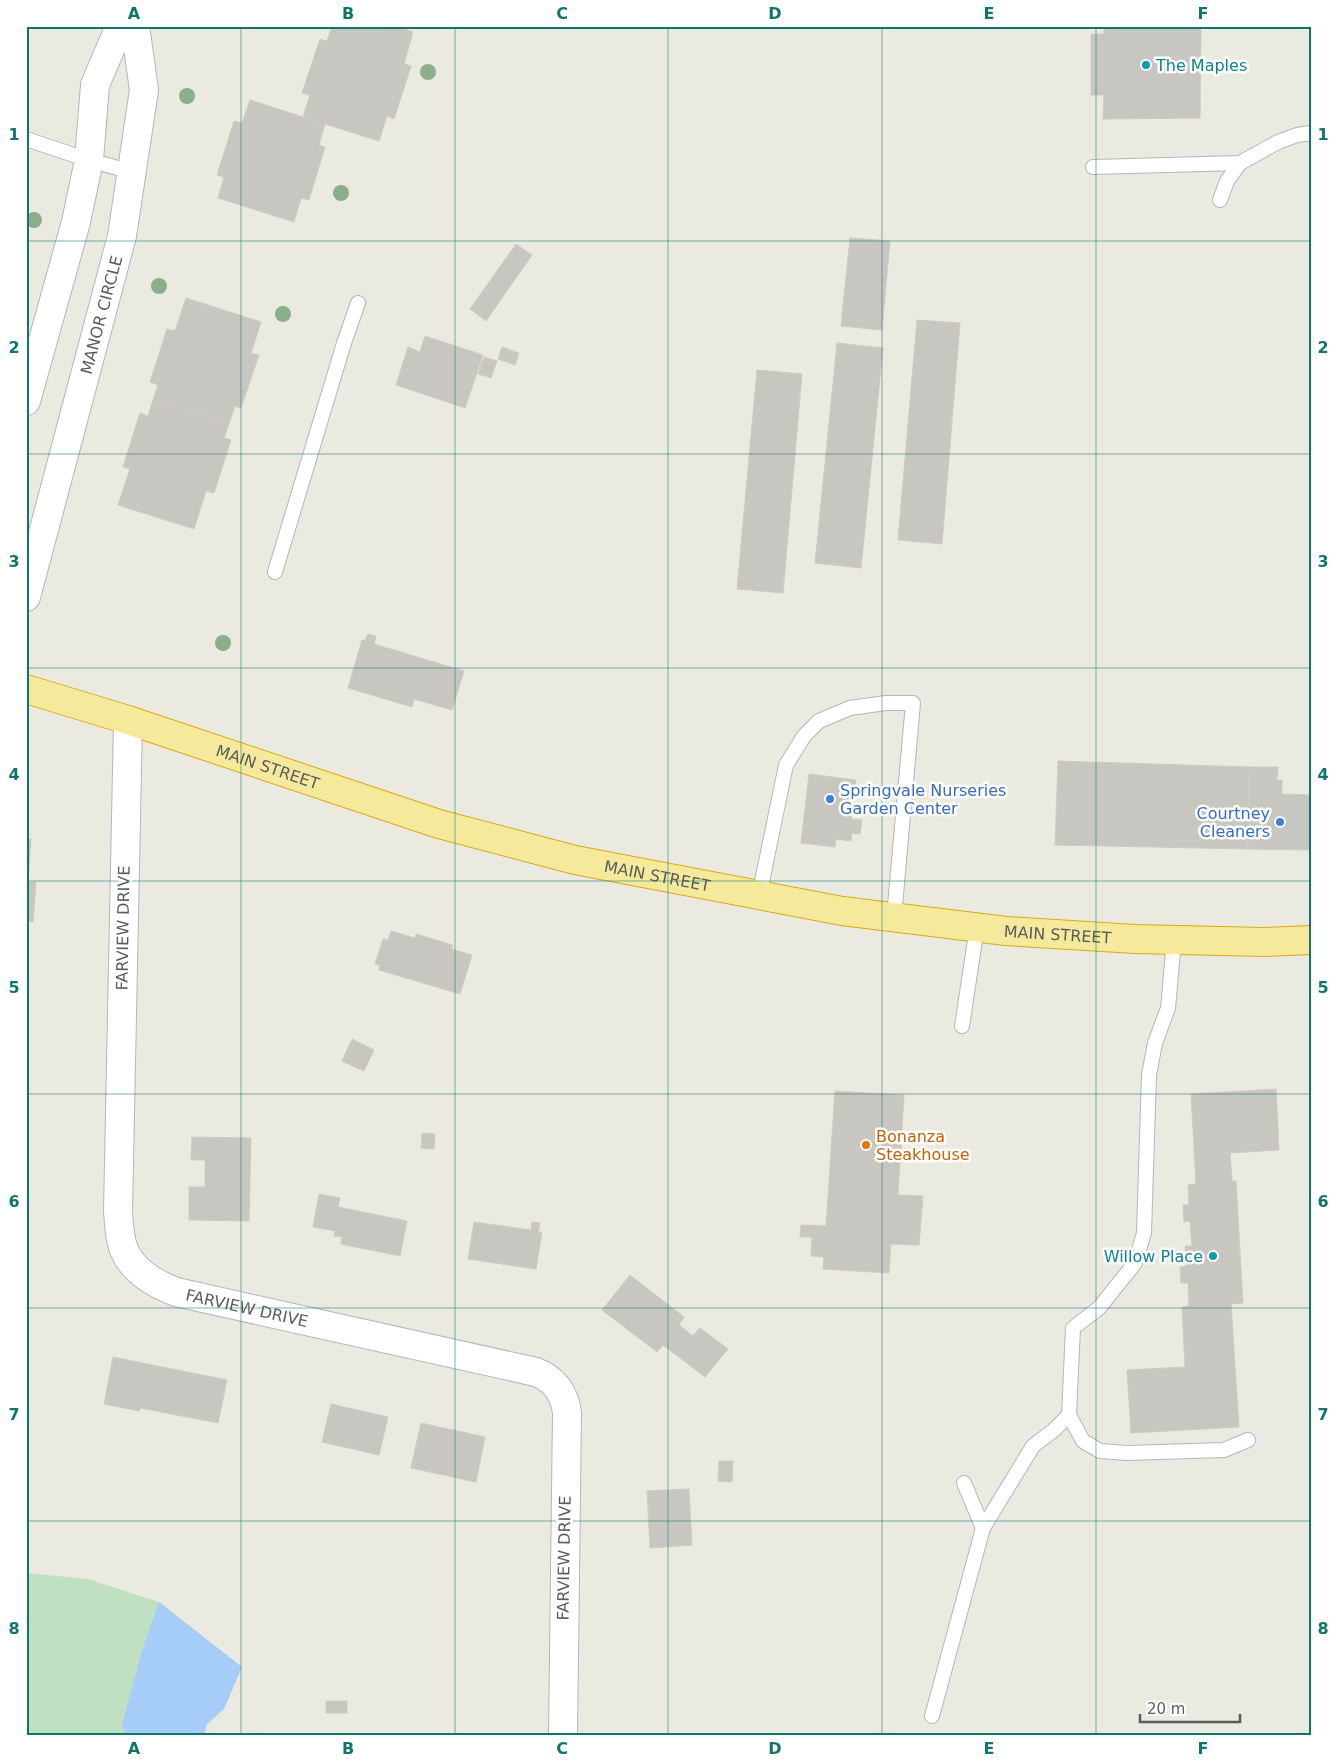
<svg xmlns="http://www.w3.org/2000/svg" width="1337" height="1762" font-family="'DejaVu Sans',sans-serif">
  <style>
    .green { fill: #bfe1c2 }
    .water { fill: #a5cdf7 }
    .building { fill: #c8c6c0; stroke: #cfcbc0 }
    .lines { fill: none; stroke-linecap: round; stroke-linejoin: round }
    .service-casing { stroke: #b3b6ba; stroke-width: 16 }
    .minor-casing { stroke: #b3b6ba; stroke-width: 30 }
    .trunk-casing { stroke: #d9aa13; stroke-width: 30 }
    .service { stroke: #fff; stroke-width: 14 }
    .minor { stroke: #fff; stroke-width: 28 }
    .trunk { stroke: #f5ea9c; stroke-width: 28 }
    .tree { fill: #8aaf8a }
    .grid { fill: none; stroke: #0f766e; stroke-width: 1; stroke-opacity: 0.55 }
    .culture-dot { fill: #0f9aa8; stroke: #fff; stroke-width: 2 }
    .shop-dot { fill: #3f7fe0; stroke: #fff; stroke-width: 2 }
    .food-dot { fill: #e8710a; stroke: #fff; stroke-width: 2 }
    .labels { text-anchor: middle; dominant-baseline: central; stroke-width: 5; stroke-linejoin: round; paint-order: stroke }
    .culture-label { font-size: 16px; fill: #0d838f; stroke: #fff; text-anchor: start }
    .street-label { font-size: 16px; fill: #595c60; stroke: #fff }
    .shop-label { font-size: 16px; fill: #366cbe; stroke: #fff; text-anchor: start }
    .food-label { font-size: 16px; fill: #c56008; stroke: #fff; text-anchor: start }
    .neatline { fill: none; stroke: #0f766e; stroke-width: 2 }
    .grid-label { font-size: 16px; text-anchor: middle; font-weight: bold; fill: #0f766e }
  </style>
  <rect width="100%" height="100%" fill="#ebeae1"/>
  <!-- green -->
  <path class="green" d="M26,1573L88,1579L159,1602L142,1650L122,1724L125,1736H26Z"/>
  <!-- water -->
  <path class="water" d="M159,1602L242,1667L224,1709L207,1724L204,1736H125L122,1724L142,1650Z"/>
  <!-- building -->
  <g class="building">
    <path d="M332,26H395L413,32L404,64L411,66L394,119L387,116L379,141L303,117L310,95L302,93L320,39L327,41Z"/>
    <path d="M1104,26H1201L1200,118L1103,119L1104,95H1091V34H1104Z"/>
    <path d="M250,100L325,124L319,145L325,147L309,200L301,198L294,222L218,198L224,177L217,175L234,121L242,123Z"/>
    <path d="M850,238L890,241L882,330L841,326Z"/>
    <path d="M516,244L532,255L486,321L470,309Z"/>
    <path d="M186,298L261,322L251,353L259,355L241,408L235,406L229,423L153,400L158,385L150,382L167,329L175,331Z"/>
    <path d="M917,320L960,323L942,544L898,540Z"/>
    <path d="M425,336L483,355L465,408L396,385L408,347L420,352Z"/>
    <path d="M837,343L883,348L861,568L815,563Z"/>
    <path d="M502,347L519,353L515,365L498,359Z"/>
    <path d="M484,357L497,361L491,378L478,374Z"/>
    <path d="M757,370L802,374L783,593L737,589Z"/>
    <path d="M153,400L229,423L224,438L231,440L214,493L206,491L194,529L118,505L130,469L123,467L140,413L148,416Z"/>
    <path d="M368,634L376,636L374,644L464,671L452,710L414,699L412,707L348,688L362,640L365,641Z"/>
    <path d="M1058,761L1250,767L1248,849L1055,845Z"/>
    <path d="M1250,767H1278L1277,780H1282V794L1311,795V850L1248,849Z"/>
    <path d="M809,774L856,780L851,819L862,820L860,834L852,833L851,841L836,839L835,847L801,843Z"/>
    <path d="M26,839H31L28,882H36L33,922L26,921Z"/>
    <path d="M391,931L415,938L416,934L453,945L451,949L472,955L460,994L379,970L380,965L375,964L383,939L388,940Z"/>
    <path d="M352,1039L374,1050L364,1071L342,1061Z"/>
    <path d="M1276,1089L1279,1150L1230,1153L1232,1181H1236L1243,1303L1231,1304L1239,1427L1131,1433L1127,1370L1185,1367L1182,1307L1189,1306L1188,1283H1181L1180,1267L1187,1266L1185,1246H1192L1190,1221L1184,1222L1183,1205H1189L1188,1185L1196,1184L1191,1094Z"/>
    <path d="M835,1091L904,1095L898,1195L923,1196L919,1245L891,1244L889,1273L823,1269L824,1257L811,1256L812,1237H800L801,1225L826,1226Z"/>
    <path d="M422,1133L435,1134L434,1149L421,1148Z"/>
    <path d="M192,1137L251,1138L249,1221L189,1220V1187H205V1160H191Z"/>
    <path d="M319,1194L340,1198L338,1207L407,1221L400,1256L341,1244L342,1237L334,1236L335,1231L313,1227Z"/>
    <path d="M474,1222L531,1230L532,1222L540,1223L538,1232H542L536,1269L468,1259Z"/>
    <path d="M630,1275L684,1317L679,1325L693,1336L700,1328L728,1349L705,1377L663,1345L657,1352L602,1310Z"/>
    <path d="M113,1357L227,1380L218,1423L140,1408L139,1411L104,1404Z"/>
    <path d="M331,1404L388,1417L379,1455L322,1442Z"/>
    <path d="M421,1423L485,1437L476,1482L411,1468Z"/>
    <path d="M719,1461H733L732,1482L718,1481Z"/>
    <path d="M689,1489L692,1545L650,1548L647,1491Z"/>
    <rect x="326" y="1701" width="21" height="12"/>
  </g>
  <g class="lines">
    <defs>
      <g id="service">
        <path d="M26,139L89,160L132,172"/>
        <path d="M1093,167L1240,163L1278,142L1297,135L1311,133"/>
        <path d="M1220,200L1227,181L1240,163"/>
        <path d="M275,572L344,343L358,303"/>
        <path d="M759,896L786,765L804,736L819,721L850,708L886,703H913L894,917"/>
        <path d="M1174,940L1168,1008L1155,1043L1149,1075L1144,1233L1135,1263L1099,1308L1073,1328L1069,1415L1083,1441L1100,1451L1127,1453L1224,1450L1248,1440"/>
        <path d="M962,1026L977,927"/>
        <path d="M964,1483L983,1528"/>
        <path d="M932,1716L983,1528L1033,1446L1054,1430L1069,1415"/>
      </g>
      <g id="minor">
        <path d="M26,401L76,222L89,160L95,85L120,26"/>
        <path id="s1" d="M26,597L122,236L144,90L135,26"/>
        <path id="s2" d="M128,720L118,1211C119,1223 119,1235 123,1247C131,1270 155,1284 176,1292L536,1372C554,1379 565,1394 567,1413L563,1736"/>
      </g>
      <g id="trunk">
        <path id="s3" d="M26,689L128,720L439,824L575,860L842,911L1006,931L1135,939L1264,942L1311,940"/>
      </g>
    </defs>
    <!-- service casing -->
    <use href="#service" class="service-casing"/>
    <!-- minor casing -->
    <use href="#minor" class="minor-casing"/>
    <!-- trunk casing -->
    <use href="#trunk" class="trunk-casing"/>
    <!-- service -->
    <use href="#service" class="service"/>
    <!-- minor -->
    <use href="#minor" class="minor"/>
    <!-- trunk -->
    <use href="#trunk" class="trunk"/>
  </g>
  <!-- trees -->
  <g class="tree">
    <circle cx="428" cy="72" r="8"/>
    <circle cx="187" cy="96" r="8"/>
    <circle cx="341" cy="193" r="8"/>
    <circle cx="34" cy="220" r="8"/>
    <circle cx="159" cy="286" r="8"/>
    <circle cx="283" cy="314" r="8"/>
    <circle cx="223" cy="643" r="8"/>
  </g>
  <!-- grid -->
  <path class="grid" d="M241,26V1736M455,26V1736M668,26V1736M882,26V1736M1096,26V1736M26,241H1311M26,454H1311M26,668H1311M26,881H1311M26,1094H1311M26,1308H1311M26,1521H1311"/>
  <!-- markers -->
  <g class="culture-dot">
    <circle cx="1146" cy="65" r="5"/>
    <circle cx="1213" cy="1256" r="5"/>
  </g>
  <g class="shop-dot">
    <circle cx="830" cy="799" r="5"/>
    <circle cx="1280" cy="822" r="5"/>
  </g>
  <circle class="food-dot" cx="866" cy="1145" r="5"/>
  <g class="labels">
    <!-- culture labels -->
    <g class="culture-label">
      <text x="1156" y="65">The Maples</text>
      <text x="1203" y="1256" text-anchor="end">Willow Place</text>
    </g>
    <!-- street labels -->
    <g class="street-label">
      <text stroke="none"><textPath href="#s1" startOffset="292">MANOR CIRCLE</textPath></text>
      <text stroke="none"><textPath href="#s3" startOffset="254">MAIN STREET</textPath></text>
      <text stroke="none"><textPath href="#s3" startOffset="659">MAIN STREET</textPath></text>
      <text transform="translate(123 928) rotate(-89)">FARVIEW DRIVE</text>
      <text stroke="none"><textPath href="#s3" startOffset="1064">MAIN STREET</textPath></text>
      <text stroke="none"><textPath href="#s2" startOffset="672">FARVIEW DRIVE</textPath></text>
      <text transform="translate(564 1558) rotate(-89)">FARVIEW DRIVE</text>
    </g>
    <!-- shop labels -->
    <g class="shop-label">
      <text x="840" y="790">Springvale Nurseries<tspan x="840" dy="18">Garden Center</tspan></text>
      <text x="1270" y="813" text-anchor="end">Courtney<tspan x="1270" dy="18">Cleaners</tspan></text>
    </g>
    <!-- food labels -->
    <g class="food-label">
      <text x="876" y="1136">Bonanza<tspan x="876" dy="18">Steakhouse</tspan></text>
    </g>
  </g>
  <!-- border -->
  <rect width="1337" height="1762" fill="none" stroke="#ffffff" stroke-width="55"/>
  <!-- scale -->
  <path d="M1140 1714v8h100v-8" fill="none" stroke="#595c60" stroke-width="2.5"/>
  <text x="1147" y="1714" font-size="15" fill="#595c60" stroke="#ffffff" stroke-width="4" paint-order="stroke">20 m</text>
  <rect x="28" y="28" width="1282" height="1706" class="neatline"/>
  <g class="grid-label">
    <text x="134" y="19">A</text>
    <text x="348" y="19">B</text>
    <text x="562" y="19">C</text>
    <text x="775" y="19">D</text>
    <text x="989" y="19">E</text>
    <text x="1203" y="19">F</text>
    <text x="14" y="140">1</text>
    <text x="1323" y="140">1</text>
    <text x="14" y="353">2</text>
    <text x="1323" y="353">2</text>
    <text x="14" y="567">3</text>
    <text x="1323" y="567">3</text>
    <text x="14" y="780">4</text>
    <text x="1323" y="780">4</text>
    <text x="14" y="993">5</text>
    <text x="1323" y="993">5</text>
    <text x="14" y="1207">6</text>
    <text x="1323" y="1207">6</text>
    <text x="14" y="1420">7</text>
    <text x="1323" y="1420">7</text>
    <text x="14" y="1634">8</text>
    <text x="1323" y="1634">8</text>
    <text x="134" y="1754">A</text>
    <text x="348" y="1754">B</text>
    <text x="562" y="1754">C</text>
    <text x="775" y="1754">D</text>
    <text x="989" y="1754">E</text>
    <text x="1203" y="1754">F</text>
  </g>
</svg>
